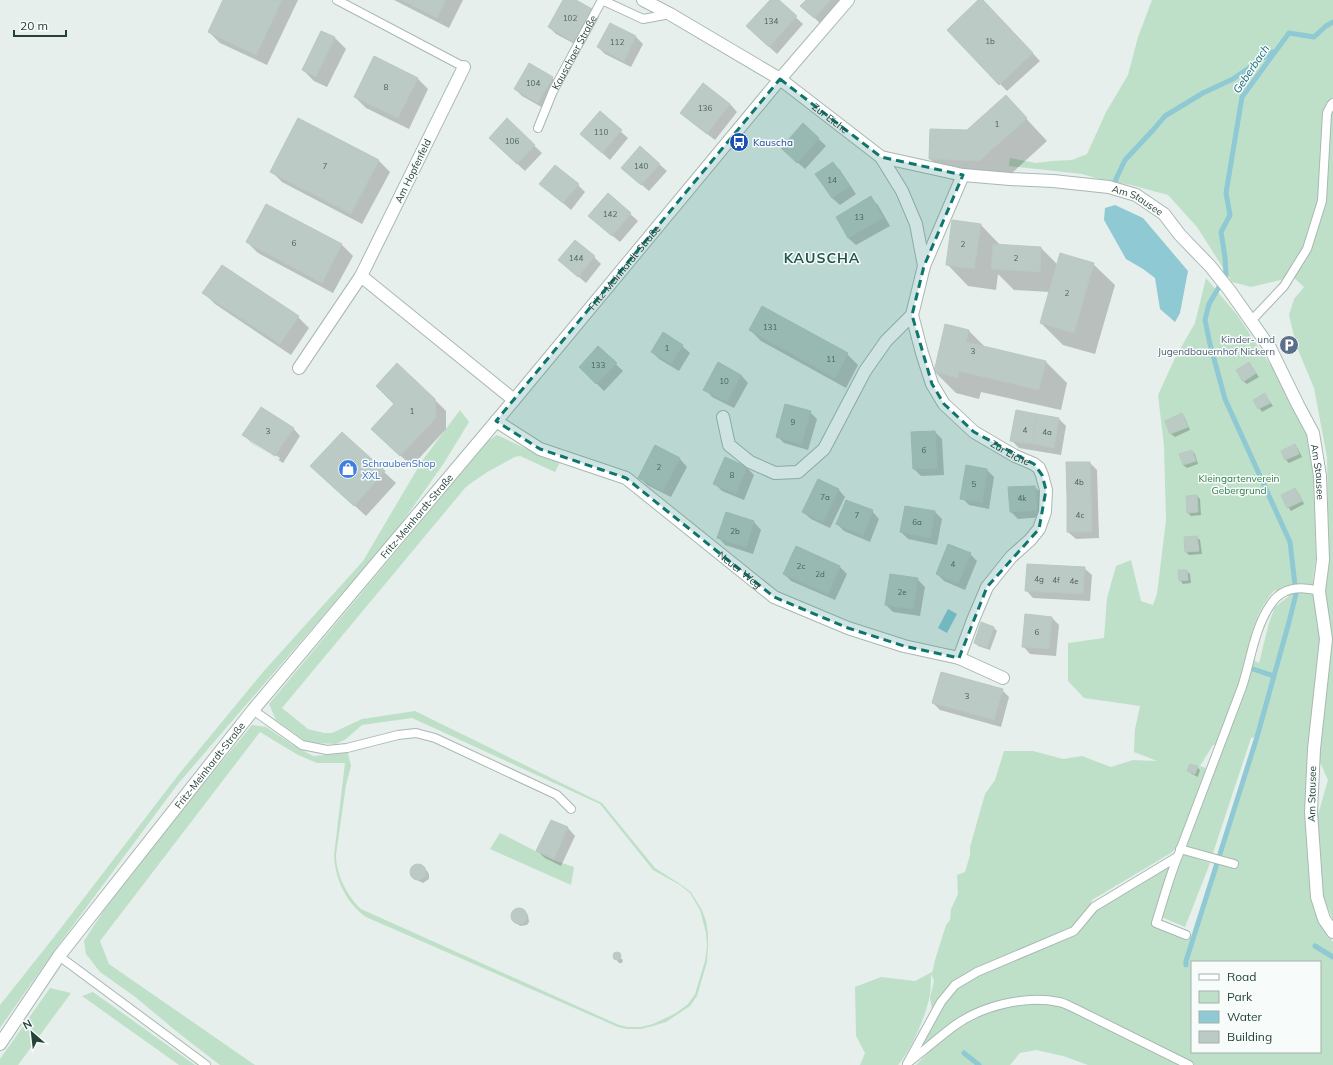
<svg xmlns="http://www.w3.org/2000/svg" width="1333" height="1065" font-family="Mulish,sans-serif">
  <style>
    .green { fill: #bfe0c8; fill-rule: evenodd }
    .water { fill: #8ec9d4 }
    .shadow { fill: #0003; fill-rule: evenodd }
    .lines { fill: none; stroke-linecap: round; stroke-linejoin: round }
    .stream { stroke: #8ec9d4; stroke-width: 5 }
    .building { fill: #bbcac4; stroke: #b8c9c2 }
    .service-casing { stroke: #a8b8b2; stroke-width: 10 }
    .minor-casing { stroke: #a8b8b2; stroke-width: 14 }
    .tertiary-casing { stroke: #a8b8b2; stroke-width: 14 }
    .service { stroke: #fff; stroke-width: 8 }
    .minor { stroke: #fff; stroke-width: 12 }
    .tertiary { stroke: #fff; stroke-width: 12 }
    .marked { fill: #0f766e; fill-opacity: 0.2; stroke: #0f766e; stroke-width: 3; stroke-dasharray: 8 5; stroke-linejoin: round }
    .labels { text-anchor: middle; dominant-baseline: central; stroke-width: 3; stroke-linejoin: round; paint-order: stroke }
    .number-label { font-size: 8px; fill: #4a645c }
    .street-label { font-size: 10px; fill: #24423a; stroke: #f7fbf9 }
    .transit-label { font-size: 10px; fill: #164399; stroke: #f7fbf9; text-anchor: start }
    .service-label { font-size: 10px; fill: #4e5e75; stroke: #f7fbf9; text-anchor: end }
    .shop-label { font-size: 10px; fill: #366cbe; stroke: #f7fbf9; text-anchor: start }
    .park-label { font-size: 10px; fill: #2d7a4b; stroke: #f7fbf9 }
    .water-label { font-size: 11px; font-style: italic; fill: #1c6f80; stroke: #f7fbf9 }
    .district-label { font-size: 14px; font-weight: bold; letter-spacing: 1px; fill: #1f5548; stroke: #f7fbf9 }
  </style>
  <rect width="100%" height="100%" fill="#e6efeb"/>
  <!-- green -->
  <g class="green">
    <path d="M1152,0H1333V920L1323,896L1317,818L1328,780L1319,760L1325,593L1329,566L1327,457L1314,388L1296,345L1289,315L1294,299L1304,287L1293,277L1251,287L1232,282L1197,227L1168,195L1131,185L1102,180L1082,174L1009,166L1010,158L1036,163L1052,161L1072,160L1087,154L1106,112L1128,75L1138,37Z"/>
    <path d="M1206,278L1238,316L1277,375L1308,437L1314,477L1316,558L1313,578V594L1321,641L1307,755V815L1312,899L1320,923L1333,942V1065H1088L1063,1056L1036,1050L1020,1053L1010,1065H916L931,1050L928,1047L907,1064L941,1002L955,985L977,972L1074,931L1094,907L1177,857L1157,923L1193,938L1257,737L1251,738L1212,856L1187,846L1223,744L1213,745L1200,766L1206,768L1181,840L1179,845L1171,853L1092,900L1091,904L1071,928L981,967L955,984L941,997L932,1009L930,998L934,981L931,974C931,983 931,994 928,1003C923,1022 911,1050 898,1065H860L865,1053L856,1036L855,987L881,977L915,981L932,972V973L935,960L946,925L950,920L951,909L958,894L957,875L965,872L970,855V847L985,794L995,780L1004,751H1033L1063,759L1082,756L1111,767L1133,760L1157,761L1134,752L1135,729L1140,706L1084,698L1068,681V643L1104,638L1107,598L1116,566L1131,560L1141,601L1153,605L1157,594L1166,520L1164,446L1158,395L1175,358L1195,323ZM1275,590L1289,596L1275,607L1269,623L1259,663L1246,656C1253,631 1256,610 1275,590ZM1192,962H1320V1052H1192Z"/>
    <path d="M460,410L469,422L444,463L396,531L177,785L54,951L0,1028V1005L54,937L179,774L263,672L363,561L422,461Z"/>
    <path d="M497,435L542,456L560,462L555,472L520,456L515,457C498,466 480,475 465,488L282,708L308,729L324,733H332L362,719L415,711L602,803L655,868L680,884L691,892L702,910L706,921L708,934V946L707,962L697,996L690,1006L666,1022L653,1026L641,1029H627L618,1027L366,917C346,903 335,879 334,855L345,763H317L298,755L260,732L100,941L109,964L255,1065H220L181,1035L134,996L100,972L86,954L84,941L104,910L190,800L252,725L266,727L293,745L313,756L348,753L351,766L346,785L336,855C336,874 347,896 361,909L619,1025L628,1027H641L653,1024L676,1013L688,1004L695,994L705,961L707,946L706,933L700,910L690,893L680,885L653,870L600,804L412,718L362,725L346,739L336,744L318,743L305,741L276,720L269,704L488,441Z"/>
    <path d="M500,833L553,860L574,867L571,885L490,849Z"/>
    <path d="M1184,854L1210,863L1185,927L1161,917Z"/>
    <path d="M50,988L71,993L18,1065H0V1059Z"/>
    <path d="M93,992L195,1065H179L82,996Z"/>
  </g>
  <!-- water -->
  <g class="water">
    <path d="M1115,205L1143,218L1188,271L1180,313L1175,322L1160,309L1155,278L1143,269L1126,259L1104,220L1105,208Z"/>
    <path d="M948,609L957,614L947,633L938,628Z"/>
  </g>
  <!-- shadow -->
  <g class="shadow">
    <path d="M224,0H298L267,65L220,43L209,32Z"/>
    <path d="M394,0H463L449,28Z"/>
    <path d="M564,0H574L592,10L599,17L582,48L556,34L549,27Z"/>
    <path d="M771,0H777L803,24L777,54L754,33Z"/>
    <path d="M807,0H844L822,25L809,13Z"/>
    <path d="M980,0H982L988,6L1040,61L1007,91L948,30Z"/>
    <path d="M610,24L636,37L643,44L631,67L605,54L598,47Z"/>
    <path d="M322,32L335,38L346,49L327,87L314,81L303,70Z"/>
    <path d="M417,78L428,89L409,129L366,108L355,97Z"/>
    <path d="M552,78L560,85L545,109L522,96L515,89Z"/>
    <path d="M1006,97L1047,141L1001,183L952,180L930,159L967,131Z"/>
    <path d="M730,104L737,112L715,140L689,120L681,113Z"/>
    <path d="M600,113L628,138L610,160L581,134Z"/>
    <path d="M298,119L379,161L390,172L362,224L282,182L271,171Z"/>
    <path d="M507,120L542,153L525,171L497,145Z"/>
    <path d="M803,124L826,146L805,169L789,155Z"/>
    <path d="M833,163L840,170L856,194L840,205L832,198Z"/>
    <path d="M659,164L667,171L649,191L630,175Z"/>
    <path d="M541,184L578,185L585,192L571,210Z"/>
    <path d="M608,194L638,221L620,242L597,223Z"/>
    <path d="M871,198L878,205L890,226L856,245L848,238Z"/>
    <path d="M267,206L342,245L353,256L333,293L258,253L247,242Z"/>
    <path d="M981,225L1001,246L1041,248L1058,265L1093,264L1115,285L1095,354L1063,345L1041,323L1050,292L1014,290L998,274L996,290L968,286L947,264Z"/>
    <path d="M594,257L601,264L586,283L559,260Z"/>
    <path d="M204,293L298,317L309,328L291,355L215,304Z"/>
    <path d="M946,325L969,331L985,347L1046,362L1067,383L1061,410L981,392L979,399L956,393L935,372Z"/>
    <path d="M750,330L847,354L858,365L846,388L761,341Z"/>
    <path d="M682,346L690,353L679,371L659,359L652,352Z"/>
    <path d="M599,348L623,371L604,391L580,367Z"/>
    <path d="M1249,363L1259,377L1247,384L1243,381Z"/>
    <path d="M741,375L748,383L734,408L712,397L705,389Z"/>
    <path d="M1265,395L1273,406L1262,412L1254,400Z"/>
    <path d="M435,400L446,411V429L412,466L383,440Z"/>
    <path d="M810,412L817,419L808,450L784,443L777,436Z"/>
    <path d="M1182,414L1185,418L1190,430L1175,437L1171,434L1166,421Z"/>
    <path d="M1059,419L1066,426L1061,455L1019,448L1011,440Z"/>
    <path d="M293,428L300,436L283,463L251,442L244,435ZM250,439L280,458L279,460L250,442Z"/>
    <path d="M935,432L942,439L944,475L921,476L914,469Z"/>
    <path d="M342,433L396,483L366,516L311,466Z"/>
    <path d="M1295,445L1298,449L1302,457L1289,463L1286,460L1282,451Z"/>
    <path d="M655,447L680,459L687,467L671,497L647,485L639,477Z"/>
    <path d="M1192,451L1195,454L1198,464L1187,468L1183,465Z"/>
    <path d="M725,459L747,468L754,475L744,500L722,491L715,484Z"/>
    <path d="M1090,463L1097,470L1099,538L1076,539L1068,532Z"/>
    <path d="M987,470L994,477L989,509L969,505L962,498Z"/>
    <path d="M1035,487L1042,494L1043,517L1018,519L1011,512Z"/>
    <path d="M838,489L845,497L830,528L811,519L803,512Z"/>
    <path d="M1295,489L1298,492L1304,504L1291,511L1288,507Z"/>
    <path d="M1197,496L1200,499L1201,515L1191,516L1188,513L1187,497Z"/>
    <path d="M872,511L879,519L870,542L844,531L837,524Z"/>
    <path d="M935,512L942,519L937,545L908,539L901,532Z"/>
    <path d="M726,513L754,522L761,530L753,554L725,545L718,537Z"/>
    <path d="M1197,537L1200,540L1202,554L1189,555L1186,552L1185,538Z"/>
    <path d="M970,554L977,561L965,590L944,581L937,574Z"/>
    <path d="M840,567L847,574L835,600L791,581L784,574Z"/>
    <path d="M1084,568L1092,575L1090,601L1033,598L1026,590Z"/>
    <path d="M1187,571L1190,574L1191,583L1183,584L1180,580Z"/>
    <path d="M917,579L925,587L920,616L893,612L886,605Z"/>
    <path d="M1052,618L1059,625L1056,656L1030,654L1023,646Z"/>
    <path d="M982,623L994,628L997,631L990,650L978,646L975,642Z"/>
    <path d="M1002,690L1009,697L1001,727L940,710L933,703Z"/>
    <path d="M1197,767L1200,770L1198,777L1192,774L1188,771Z"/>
    <path d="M551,821L568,828L575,836L561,866L545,858L537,851Z"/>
    <path d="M421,866L428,872L429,875V879L423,883L417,880L412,873L414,867Z"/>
    <path d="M518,909L524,912L528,915L529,922L527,925L520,926L513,920L512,913Z"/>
    <path d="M616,954L623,960L622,963H619L616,959L614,955Z"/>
  </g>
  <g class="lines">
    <!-- stream -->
    <g class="stream">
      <path d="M1115,184L1116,179L1125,160L1154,129L1165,116L1203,93L1233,79L1272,52"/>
      <path d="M1247,667L1274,676"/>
      <path d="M1315,946L1333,957"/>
      <path d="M1186,965V961L1257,737L1289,622L1296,594L1290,542L1225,399L1210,344L1205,320L1209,304L1226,275L1225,257L1221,232L1230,215L1226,193L1242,97L1289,33L1314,37L1326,26L1333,22"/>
      <path d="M964,1053L979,1065"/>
    </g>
  </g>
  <!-- building -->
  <g class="building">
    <path d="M223,0H282L256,55L208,32Z"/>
    <path d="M402,0H446L437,18Z"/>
    <path d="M563,0H576L592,9L574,42L548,27Z"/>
    <path d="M770,0H779L797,16L769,47L746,26Z"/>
    <path d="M806,0H831L814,18L800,6Z"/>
    <path d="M978,0H983L1033,53L999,85L947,30Z"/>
    <path d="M610,23L636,36L624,61L597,47Z"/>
    <path d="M321,31L335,37L316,77L302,70Z"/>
    <path d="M374,56L418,78L398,118L354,97Z"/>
    <path d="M529,63L553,77L538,103L514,89Z"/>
    <path d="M703,83L730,104L707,134L680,113Z"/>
    <path d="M1006,95L1027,118L979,161L929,159L930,129L967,130Z"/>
    <path d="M600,111L622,130L602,153L580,134Z"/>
    <path d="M298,118L379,160L351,214L270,172Z"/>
    <path d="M507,118L535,145L517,164L489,138Z"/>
    <path d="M803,123L819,138L797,163L781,148Z"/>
    <path d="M640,146L660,164L641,185L621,168Z"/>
    <path d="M833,162L850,186L832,198L815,174Z"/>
    <path d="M555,165L579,184L563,203L539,184Z"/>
    <path d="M608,193L631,213L612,236L588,216Z"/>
    <path d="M871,196L883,218L848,238L836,217Z"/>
    <path d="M266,204L342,244L322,283L246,242Z"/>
    <path d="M952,220L981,224L974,269L946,265Z"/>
    <path d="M575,240L595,256L578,277L558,260Z"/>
    <path d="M993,244L1041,247L1040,272L991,269Z"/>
    <path d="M1060,253L1094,263L1074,333L1040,323Z"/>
    <path d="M222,265L299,316L280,344L202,293Z"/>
    <path d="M762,306L848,353L835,378L749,330Z"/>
    <path d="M945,324L969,330L966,342L1046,361L1039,390L959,371L958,378L934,372Z"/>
    <path d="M663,332L683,345L671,364L651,352Z"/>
    <path d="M598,346L617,363L596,384L579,367Z"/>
    <path d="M718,362L741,375L727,402L703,390Z"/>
    <path d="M1249,362L1256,373L1243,382L1236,370Z"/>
    <path d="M397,363L435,399L436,418L400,456L371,429L394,404L376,386Z"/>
    <path d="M1265,393L1270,403L1258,409L1253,400Z"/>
    <path d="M785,404L811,411L801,444L776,437Z"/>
    <path d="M261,407L294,428L275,456L242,435Z"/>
    <path d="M1016,410L1037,414L1032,444L1010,441Z"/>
    <path d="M1182,413L1188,427L1170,434L1165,421Z"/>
    <path d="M1037,414L1059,418L1054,448L1032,444Z"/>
    <path d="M935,431L937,468L913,469L911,432Z"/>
    <path d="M342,432L385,471L354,506L310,466Z"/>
    <path d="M1295,444L1299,454L1285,460L1281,451Z"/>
    <path d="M655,445L680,458L663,491L638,478Z"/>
    <path d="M1192,450L1196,461L1183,465L1179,454Z"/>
    <path d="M725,457L747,467L736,494L713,484Z"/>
    <path d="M1066,462H1090L1091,497H1067Z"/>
    <path d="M966,465L987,469L982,502L960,499Z"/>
    <path d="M818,479L839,489L823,522L802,512Z"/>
    <path d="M1035,486L1037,510L1010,512L1008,487Z"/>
    <path d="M1295,488L1302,501L1287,508L1281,495Z"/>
    <path d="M1197,495L1198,512L1187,513L1186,496Z"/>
    <path d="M1067,497H1091L1092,532H1067Z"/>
    <path d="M846,500L873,510L863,535L836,524Z"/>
    <path d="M905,506L935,511L930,538L900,532Z"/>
    <path d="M726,512L754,521L746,547L717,538Z"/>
    <path d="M1197,536L1199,551L1185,552L1184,537Z"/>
    <path d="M948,544L971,553L958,583L936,574Z"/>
    <path d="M796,546L818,556L805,584L783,574Z"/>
    <path d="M818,556L840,566L828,594L805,584Z"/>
    <path d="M1027,564L1085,567L1083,594L1025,591Z"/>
    <path d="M1178,570H1187L1188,580L1179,581Z"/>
    <path d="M890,574L918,578L913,609L885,605Z"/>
    <path d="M1025,614L1052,617L1049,649L1022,647Z"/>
    <path d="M981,622L994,627L987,648L974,643Z"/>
    <path d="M941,672L1003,689L994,720L932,703Z"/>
    <path d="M1190,764L1198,766L1195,774L1187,771Z"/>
    <path d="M551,820L568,827L554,859L536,851Z"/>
    <circle cx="418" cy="872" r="8"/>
    <circle cx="519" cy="916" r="8"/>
    <circle cx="617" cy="956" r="4"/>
  </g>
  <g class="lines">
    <defs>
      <g id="service">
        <path d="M337,0L464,67"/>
        <path id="s1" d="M538,128L553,91L602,0L643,19L670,14"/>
        <path d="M1251,321L1284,286L1307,249L1322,201L1327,113L1331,105L1333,103"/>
        <path d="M253,710L302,745L327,750L347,748L398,735L416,733L435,738L557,795L571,809"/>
        <path d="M1180,849L1234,864"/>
        <path d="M1186,935L1156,923C1163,901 1169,878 1178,856C1199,800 1221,743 1242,687C1251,660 1254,628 1271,604C1282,587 1301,586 1319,591"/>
        <path d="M59,956L206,1065"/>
        <path d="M910,1061C925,1050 939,1037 954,1026C981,1006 1025,995 1059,1002C1065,1003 1071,1007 1076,1009L1189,1065"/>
        <path d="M907,1064L941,1002L955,985L977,972L1074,931L1094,907L1177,857"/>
      </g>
      <g id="minor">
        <path id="s2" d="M643,0L670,14L780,79L881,157L963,175L1010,179L1053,181L1109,187L1136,195L1164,214L1180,235L1210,266L1230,291L1270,348L1298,405L1313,433L1320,476L1323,560L1319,591L1326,639L1314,749L1311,812L1317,897L1324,919L1333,932"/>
        <path d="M464,67L361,276L514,400"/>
        <path d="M881,157L902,191L916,224L924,266"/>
        <path id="s3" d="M912,315L922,353L932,384L944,404L974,432L1015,456L1034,464L1039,468L1042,475L1046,490L1045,512L1039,529L1030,540L1011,557L987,587L973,620L959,658"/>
        <path d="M299,368L361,276"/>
        <path d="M723,417L729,445L750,462L775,473L798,472L824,449L865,371L886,341L912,315L924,266L963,175"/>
        <path id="s4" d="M496,421L540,449L626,478L774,597L848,628L904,646L959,658L1003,678"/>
      </g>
      <g id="tertiary">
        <path id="s5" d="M0,1044L59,956L253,710L514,400L780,79L848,0"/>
      </g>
    </defs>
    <!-- service casing -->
    <use href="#service" class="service-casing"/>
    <!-- minor casing -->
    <use href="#minor" class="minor-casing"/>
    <!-- tertiary casing -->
    <use href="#tertiary" class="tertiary-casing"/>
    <!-- service -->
    <use href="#service" class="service"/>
    <!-- minor -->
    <use href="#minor" class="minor"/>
    <!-- tertiary -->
    <use href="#tertiary" class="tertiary"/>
  </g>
  <!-- marked area -->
  <path class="marked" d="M780,79L881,157L963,175L924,266L912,315L932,384L944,404L974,432L1034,464L1042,475L1046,490L1039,529L987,587L959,658L904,646L848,628L774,597L626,478L540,449L496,421Z"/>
  <!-- icons -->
  <defs>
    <symbol id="bus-disc" viewBox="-11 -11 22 22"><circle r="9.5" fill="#1a4fb4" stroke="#f7fbf9"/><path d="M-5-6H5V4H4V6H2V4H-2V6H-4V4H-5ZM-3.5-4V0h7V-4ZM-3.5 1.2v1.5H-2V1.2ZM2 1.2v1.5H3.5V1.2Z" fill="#fff"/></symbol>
    <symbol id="parking-disc" viewBox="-11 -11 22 22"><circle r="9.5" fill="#5c6f8a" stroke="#f7fbf9"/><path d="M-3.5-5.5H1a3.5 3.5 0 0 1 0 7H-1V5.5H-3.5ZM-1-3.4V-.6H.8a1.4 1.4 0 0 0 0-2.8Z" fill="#fff"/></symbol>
    <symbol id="shop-disc" viewBox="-11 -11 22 22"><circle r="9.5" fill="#3f7fe0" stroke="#f7fbf9"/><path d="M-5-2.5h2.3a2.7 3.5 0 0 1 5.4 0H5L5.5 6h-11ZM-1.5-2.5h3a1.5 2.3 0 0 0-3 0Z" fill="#fff"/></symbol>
  </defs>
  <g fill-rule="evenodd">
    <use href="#bus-disc" x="728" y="131" width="22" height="22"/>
    <use href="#parking-disc" x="1278" y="334" width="22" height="22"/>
    <use href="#shop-disc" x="337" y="458" width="22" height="22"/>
  </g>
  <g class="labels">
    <!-- number labels -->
    <g class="number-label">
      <text x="570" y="18">102</text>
      <text x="771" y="21">134</text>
      <text x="990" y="41">1b</text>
      <text x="617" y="42">112</text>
      <text x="533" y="83">104</text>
      <text x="386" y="87">8</text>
      <text x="705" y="108">136</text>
      <text x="997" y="124">1</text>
      <text x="601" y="132">110</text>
      <text x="512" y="141">106</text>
      <text x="325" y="166">7</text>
      <text x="641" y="166">140</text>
      <text x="832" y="180">14</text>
      <text x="610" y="214">142</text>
      <text x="859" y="217">13</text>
      <text x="294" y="243">6</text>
      <text x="963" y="244">2</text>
      <text x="576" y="258">144</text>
      <text x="1016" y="258">2</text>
      <text x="1067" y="293">2</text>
      <text x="770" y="327">131</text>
      <text x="667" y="348">1</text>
      <text x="973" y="351">3</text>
      <text x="831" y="359">11</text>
      <text x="598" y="365">133</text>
      <text x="724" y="381">10</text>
      <text x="412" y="411">1</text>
      <text x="793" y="422">9</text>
      <text x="1025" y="430">4</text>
      <text x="268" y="431">3</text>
      <text x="1047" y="432">4a</text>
      <text x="924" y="450">6</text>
      <text x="659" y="467">2</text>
      <text x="732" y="475">8</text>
      <text x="1079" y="482">4b</text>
      <text x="974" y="484">5</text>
      <text x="825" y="497">7a</text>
      <text x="1022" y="498">4k</text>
      <text x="857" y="515">7</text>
      <text x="1080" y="515">4c</text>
      <text x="917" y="522">6a</text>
      <text x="735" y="531">2b</text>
      <text x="953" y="564">4</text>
      <text x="801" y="566">2c</text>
      <text x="820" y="574">2d</text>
      <text x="1039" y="579">4g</text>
      <text x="1056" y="580">4f</text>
      <text x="1074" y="581">4e</text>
      <text x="902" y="592">2e</text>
      <text x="1037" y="632">6</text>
      <text x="967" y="696">3</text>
    </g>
    <!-- street labels -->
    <g class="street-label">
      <text stroke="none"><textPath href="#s1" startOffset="84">Kauschaer Straße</textPath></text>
      <text stroke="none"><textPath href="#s2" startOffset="222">Zur Eiche</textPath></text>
      <text transform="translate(413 171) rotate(-64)">Am Hopfenfeld</text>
      <text stroke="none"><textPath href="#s2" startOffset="548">Am Stausee</textPath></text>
      <text stroke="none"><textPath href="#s5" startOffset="997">Fritz-Meinhardt-Straße</textPath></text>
      <text stroke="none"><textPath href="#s3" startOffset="178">Zur Eiche</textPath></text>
      <text stroke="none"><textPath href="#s2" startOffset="884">Am Stausee</textPath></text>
      <text stroke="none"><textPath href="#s5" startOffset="673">Fritz-Meinhardt-Straße</textPath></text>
      <text stroke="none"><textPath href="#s4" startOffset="289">Neuer Weg</textPath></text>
      <text stroke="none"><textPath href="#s5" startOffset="349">Fritz-Meinhardt-Straße</textPath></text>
      <text transform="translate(1312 794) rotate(-89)">Am Stausee</text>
    </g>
    <!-- transit labels -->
    <g class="transit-label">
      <text x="753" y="142">Kauscha</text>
    </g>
    <!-- service labels -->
    <g class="service-label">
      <text x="1275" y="339">Kinder- und<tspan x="1275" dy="12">Jugendbauernhof Nickern</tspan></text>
    </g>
    <!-- shop labels -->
    <g class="shop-label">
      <text x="362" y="463">SchraubenShop<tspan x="362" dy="12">XXL</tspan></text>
    </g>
    <!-- park labels -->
    <g class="park-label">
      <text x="1239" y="478">Kleingartenverein<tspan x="1239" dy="12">Gebergrund</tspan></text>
    </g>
    <!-- water labels -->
    <g class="water-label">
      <text transform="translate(1251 69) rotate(-56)">Geberbach</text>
    </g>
    <!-- district labels -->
    <g class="district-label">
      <text x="822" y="258">KAUSCHA</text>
    </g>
  </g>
  <!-- legend -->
  <rect x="1191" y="961" width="130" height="92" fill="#f7fbf9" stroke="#a3b1ad"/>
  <rect x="1199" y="974" width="20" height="6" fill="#ffffff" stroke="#a3b1ad"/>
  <text x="1227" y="981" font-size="12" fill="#24423a">Road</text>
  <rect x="1199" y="991" width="20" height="12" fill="#bfe0c8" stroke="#a3b1ad"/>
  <text x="1227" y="1001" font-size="12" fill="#24423a">Park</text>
  <rect x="1199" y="1011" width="20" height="12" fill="#8ec9d4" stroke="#a3b1ad"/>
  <text x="1227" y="1021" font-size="12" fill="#24423a">Water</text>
  <rect x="1199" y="1031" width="20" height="12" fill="#bbcac4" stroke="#a3b1ad"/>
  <text x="1227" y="1041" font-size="12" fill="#24423a">Building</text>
  <!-- north arrow -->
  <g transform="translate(32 1033) rotate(332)" stroke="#f7fbf9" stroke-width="3" paint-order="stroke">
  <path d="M0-3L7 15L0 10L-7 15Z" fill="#24423a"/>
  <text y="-6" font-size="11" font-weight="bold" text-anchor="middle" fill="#24423a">N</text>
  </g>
  <!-- scale -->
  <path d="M14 30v6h52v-6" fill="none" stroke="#24423a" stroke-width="2"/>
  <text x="20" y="30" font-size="12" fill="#24423a" stroke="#f7fbf9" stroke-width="3" paint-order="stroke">20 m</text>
</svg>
